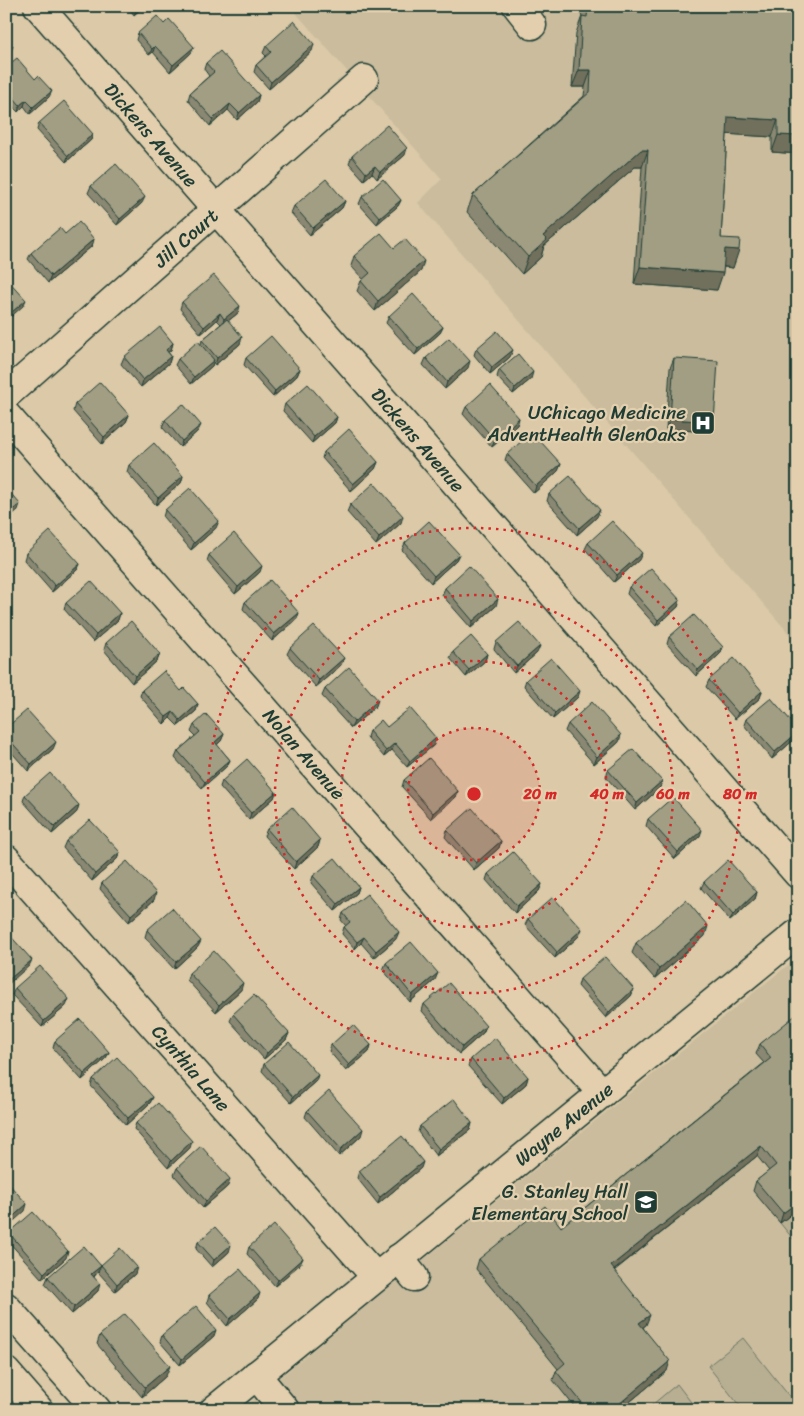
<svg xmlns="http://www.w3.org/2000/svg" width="804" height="1416" font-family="Sriracha,sans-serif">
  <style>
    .built { fill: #cabc9d }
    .green { fill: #b8af93; stroke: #6c7664 }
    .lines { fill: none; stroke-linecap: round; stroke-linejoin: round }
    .minor-casing { stroke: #1f3d34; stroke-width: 31 }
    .minor { stroke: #e3cfad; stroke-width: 28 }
    .wall { fill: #8a8872; stroke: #1f3d34 }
    .shaded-wall { fill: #716f5c; stroke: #1f3d34 }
    .building { fill: #a19e84; stroke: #1f3d34 }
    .ring { fill: none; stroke: #d62828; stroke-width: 2.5; stroke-dasharray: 2.5 5 }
    .labels { text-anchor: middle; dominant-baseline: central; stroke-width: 4.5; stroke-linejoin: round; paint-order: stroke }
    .street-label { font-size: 19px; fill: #1f3d34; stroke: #e3cfad }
    .poi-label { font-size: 19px; fill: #1f3d34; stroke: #e3cfad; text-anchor: end }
    .centre { fill: #d62828; stroke: #e3cfad; stroke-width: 2.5 }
    .ring-label { font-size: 15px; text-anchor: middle; font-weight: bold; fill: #d62828; stroke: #e3cfad; stroke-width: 4.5; stroke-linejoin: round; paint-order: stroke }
  </style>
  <rect width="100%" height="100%" fill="#dbc9a8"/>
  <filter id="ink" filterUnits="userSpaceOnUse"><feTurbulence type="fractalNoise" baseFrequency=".02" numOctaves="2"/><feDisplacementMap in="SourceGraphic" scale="10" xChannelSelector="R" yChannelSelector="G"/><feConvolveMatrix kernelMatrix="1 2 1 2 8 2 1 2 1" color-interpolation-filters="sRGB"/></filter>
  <g filter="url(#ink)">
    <!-- built -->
    <g class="built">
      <path d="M290,6H798V644L418,203L442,179Z"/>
      <path d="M798,957V1410H241L371,1302Z"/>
    </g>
    <!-- green -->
    <g class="green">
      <path d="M798,1209V1245L780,1223Z"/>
      <path d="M743,1338L793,1401L783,1410H743L708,1366Z"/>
      <path d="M677,1384L697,1410H646Z"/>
    </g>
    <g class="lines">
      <defs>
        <g id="minor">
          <path d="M38,6L798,874"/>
          <path d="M517,6L532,25"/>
          <path d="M6,395L364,79"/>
          <path d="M6,415L602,1093"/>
          <path d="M6,859L376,1277"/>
          <path d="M399,1258L414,1277"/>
          <path d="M6,1307L97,1410"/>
          <path d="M6,1372L39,1410"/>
          <path d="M256,1375L285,1410"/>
          <path d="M214,1410L798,933"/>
        </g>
      </defs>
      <!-- minor casing -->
      <use href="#minor" class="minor-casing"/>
      <!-- minor -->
      <use href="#minor" class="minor"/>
    </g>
    <!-- wall -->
    <g class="wall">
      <path d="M127,6H144L134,15Z"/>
      <path d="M574,6H798V154L772,152V137L727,134L721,238L733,268L724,267L717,290L634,284L642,167H635L544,246L541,257L522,274L467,212L473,195L584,96L585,87H572L576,33L582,16Z"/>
      <path d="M138,33L191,53L170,72L153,52L149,55L136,40Z"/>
      <path d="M266,46L312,51L269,89L254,72L256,65L266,56L263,53Z"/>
      <path d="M206,63L259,95L257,102L237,120L228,110L210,126L188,100L190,93L209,76L204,69Z"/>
      <path d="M6,67L35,79L49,97L30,114L24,106L18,112L6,99Z"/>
      <path d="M39,123L93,134L91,140L66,162L37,130Z"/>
      <path d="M405,155L377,179L372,173L364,180L349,163L352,156Z"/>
      <path d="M91,186L142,203L117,225L88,193Z"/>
      <path d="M362,197L401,200L398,206L377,224L359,204Z"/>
      <path d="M345,201L342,208L310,235L291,213L294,206Z"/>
      <path d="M94,239L92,246L48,283L28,259L31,253Z"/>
      <path d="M394,248L421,271L375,311L357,291L361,281L363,279L351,266L354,256Z"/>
      <path d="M182,302L238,313L228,321L240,344L215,365L213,362L212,366L191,384L175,365L178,359L201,344L202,340L221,324L217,320L201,334L180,309Z"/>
      <path d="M389,316L443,327L440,333L415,355L386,323Z"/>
      <path d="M173,343L171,350L168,352L171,356L169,363L141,387L121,364L124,357Z"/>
      <path d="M476,349L510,357L490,374L474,355Z"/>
      <path d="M246,358L300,369L297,376L273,397L244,365Z"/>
      <path d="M426,358L468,368L445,389L423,365Z"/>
      <path d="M674,358L710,432L666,429L670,368Z"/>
      <path d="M499,370L531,379L513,394L497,377Z"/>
      <path d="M75,404L129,415L126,422L102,444L73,411Z"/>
      <path d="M285,404L337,417L335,423L312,443L283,411Z"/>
      <path d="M466,407L519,418L517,425L492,447L463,414Z"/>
      <path d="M165,420L198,431L180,447L162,427Z"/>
      <path d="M324,452L378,462L375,469L351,491L322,458Z"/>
      <path d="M507,454L561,464L558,471L534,493L505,460Z"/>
      <path d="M129,465L183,476L181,483L156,505L127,472Z"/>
      <path d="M549,494L597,517L577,535L547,501Z"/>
      <path d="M350,505L401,523L376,545L347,512Z"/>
      <path d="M165,510L216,528L191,550L163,517Z"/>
      <path d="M405,543L459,554L456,560L431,583L402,550Z"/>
      <path d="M588,543L639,560L614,582L585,549Z"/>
      <path d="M26,553L80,564L77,570L52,592L24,560Z"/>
      <path d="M209,555L260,572L235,594L207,561Z"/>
      <path d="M629,587L680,600L678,607L656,626L627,594Z"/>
      <path d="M445,588L496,606L471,628L442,595Z"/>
      <path d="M245,602L297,619L272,641L243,609Z"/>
      <path d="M66,603L120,613L118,620L93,642L64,609Z"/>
      <path d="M669,637L723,647L720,654L696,676L667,644Z"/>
      <path d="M496,642L537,653L514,673L494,649Z"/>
      <path d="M106,643L160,654L157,661L132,683L104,650Z"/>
      <path d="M290,648L341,665L316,687L287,654Z"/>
      <path d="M453,652L487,654L485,661L466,677L450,658Z"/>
      <path d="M526,680L578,697L553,719L524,686Z"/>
      <path d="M709,680L762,691L760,698L735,719L706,687Z"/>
      <path d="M325,689L376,706L351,728L322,696Z"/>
      <path d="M142,690L181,691L198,704L196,711L178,726L170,718L164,724L140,696Z"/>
      <path d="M746,719L797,737L772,759L744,725Z"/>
      <path d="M568,724L619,742L594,764L565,731Z"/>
      <path d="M194,725L224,734L221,741L217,745L230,760L227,766L202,788L175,758L178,751L195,736L191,732Z"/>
      <path d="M387,727L434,745L407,767L392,750L384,757L367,737L369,731Z"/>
      <path d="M6,728L53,749L28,771L6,746Z"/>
      <path d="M608,770L660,788L635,810L606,777Z"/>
      <path d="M404,780L458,791L456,797L431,819L402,787Z"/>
      <path d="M222,781L276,792L274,798L249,820L220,787Z"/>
      <path d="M25,795L77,812L52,834L23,801Z"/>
      <path d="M648,819L700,836L675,859L646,826Z"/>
      <path d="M267,829L320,840L318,847L294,869L264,836Z"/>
      <path d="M447,830L501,841L499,848L474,870L445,837Z"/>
      <path d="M66,841L120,852L117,859L92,881L63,848Z"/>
      <path d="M488,874L542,884L539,891L515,913L486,880Z"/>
      <path d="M313,876L359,887L357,893L335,911L311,883Z"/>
      <path d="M704,882L757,892L755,899L730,921L701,888Z"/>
      <path d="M102,883L154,900L129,922L100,889Z"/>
      <path d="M343,913L396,939L374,958L361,943L355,949L342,934L344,927L346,926L341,920Z"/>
      <path d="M528,919L579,936L555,958L525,925Z"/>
      <path d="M147,930L198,947L174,969L145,937Z"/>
      <path d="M705,936L655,979L632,953L636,943Z"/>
      <path d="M386,963L435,980L410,1002L383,970Z"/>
      <path d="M189,973L241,990L216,1012L187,980Z"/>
      <path d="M580,979L634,989L631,996L606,1018L578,986Z"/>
      <path d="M15,988L66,1006L42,1027L12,995Z"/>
      <path d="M424,1004L486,1026L483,1033L459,1054L422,1011Z"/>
      <path d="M233,1014L289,1033L286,1040L264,1059L230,1021Z"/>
      <path d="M798,1016V1209L780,1223L753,1191L756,1181L769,1171L757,1156L614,1271L646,1325L643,1327L667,1371L620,1410H577L553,1380L556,1371L558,1369L476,1269L479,1259L561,1227L764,1063L756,1054L760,1044Z"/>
      <path d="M55,1041L109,1052L106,1058L82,1080L53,1048Z"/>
      <path d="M331,1045H371L369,1052L346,1071L329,1051Z"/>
      <path d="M471,1059L528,1077L526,1084L502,1104L468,1066Z"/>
      <path d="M264,1064L316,1081L291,1103L262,1071Z"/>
      <path d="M93,1079L153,1097L150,1103L126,1125L91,1086Z"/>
      <path d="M307,1111L361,1136L339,1156L305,1117Z"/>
      <path d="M136,1123L190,1148L168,1168L134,1129Z"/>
      <path d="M472,1123L470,1130L436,1156L418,1132L420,1126Z"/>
      <path d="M177,1168L228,1186L203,1208L174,1175Z"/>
      <path d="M421,1168L378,1204L357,1178L359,1171Z"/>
      <path d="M9,1233L66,1258L42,1279L7,1240Z"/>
      <path d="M198,1242L229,1252L212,1267L196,1249Z"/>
      <path d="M249,1247L303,1258L300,1264L275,1286L247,1254Z"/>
      <path d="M100,1265L135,1274L115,1291L98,1272L94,1277L98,1291L72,1314L45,1284L48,1277Z"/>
      <path d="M209,1295L258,1299L227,1326L207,1302Z"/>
      <path d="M100,1335L166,1376L142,1397L97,1344Z"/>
      <path d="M162,1335L214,1336L180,1365L160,1342Z"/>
    </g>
    <!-- shaded-wall -->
    <g class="shaded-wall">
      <path d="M139,6H144L134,15L137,8Z"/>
      <path d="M314,44L312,51L269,89L271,82Z"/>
      <path d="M13,46L10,53L6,57V52Z"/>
      <path d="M155,46L153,52L149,55L152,49Z"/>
      <path d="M194,47L191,53L170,72L173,65Z"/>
      <path d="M579,70H591L585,87H572Z"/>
      <path d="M52,91L49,97L30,114L33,107Z"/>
      <path d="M259,95L257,102L237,120L239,113Z"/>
      <path d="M26,100L24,106L18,112L20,105Z"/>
      <path d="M230,104L228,110L210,126L213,119Z"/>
      <path d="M728,117L778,120L772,137L722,134Z"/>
      <path d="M93,134L91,140L66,162L68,156Z"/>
      <path d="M778,135L798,136V154L772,152Z"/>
      <path d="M407,148L405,155L377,179L380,172Z"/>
      <path d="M641,150H648L642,167H635L544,246L541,257L522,274L528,257L543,236Z"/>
      <path d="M375,166L372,173L364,180L366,173Z"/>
      <path d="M145,197L142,203L117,225L120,219Z"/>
      <path d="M401,200L398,206L377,224L380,218Z"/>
      <path d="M345,201L342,208L310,235L313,228Z"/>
      <path d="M94,239L92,246L48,283L51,276Z"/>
      <path d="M725,249L739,250L733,268L719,266Z"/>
      <path d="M424,261L421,271L375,311L378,301Z"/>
      <path d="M640,267L723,273L717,290L634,284Z"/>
      <path d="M26,300L23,306L6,321V317Z"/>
      <path d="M240,306L238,313L222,326L224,319Z"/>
      <path d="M220,313L217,320L201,334L204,327Z"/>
      <path d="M443,327L440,333L415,355L418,349Z"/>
      <path d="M242,337L240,344L215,365L217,358Z"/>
      <path d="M173,343L171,350L163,356L166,350Z"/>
      <path d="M513,350L510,357L490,374L492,367Z"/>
      <path d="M171,356L169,363L141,387L143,380Z"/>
      <path d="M214,360L212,366L191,384L194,377Z"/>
      <path d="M470,361L468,368L445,389L447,382Z"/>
      <path d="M300,369L297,376L273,397L275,391Z"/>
      <path d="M533,372L531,379L513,394L515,388Z"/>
      <path d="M129,415L126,422L102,444L104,437Z"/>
      <path d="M337,417L335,423L312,443L314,437Z"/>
      <path d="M519,418L517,425L492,447L495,440Z"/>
      <path d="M670,419L714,422L710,432L666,429Z"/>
      <path d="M201,425L198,431L180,447L182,441Z"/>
      <path d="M378,462L375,469L351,491L353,484Z"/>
      <path d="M561,464L558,471L534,493L536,486Z"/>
      <path d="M183,476L181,483L156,505L158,498Z"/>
      <path d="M20,504L18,510L6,520V516Z"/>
      <path d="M600,510L597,517L577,535L579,528Z"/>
      <path d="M403,516L401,523L376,545L379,538Z"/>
      <path d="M219,521L216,528L191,550L194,543Z"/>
      <path d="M642,553L639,560L614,582L617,575Z"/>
      <path d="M459,554L456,560L431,583L434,576Z"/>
      <path d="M80,564L77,570L52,592L55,586Z"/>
      <path d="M262,566L260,572L235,594L238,587Z"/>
      <path d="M498,599L496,606L471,628L473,621Z"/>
      <path d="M680,600L678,607L656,626L658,620Z"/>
      <path d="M120,613L118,620L93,642L96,635Z"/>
      <path d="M299,613L297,619L272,641L274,634Z"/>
      <path d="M540,646L537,653L514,673L517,666Z"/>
      <path d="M723,647L720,654L696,676L698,670Z"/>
      <path d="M160,654L157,661L132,683L135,676Z"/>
      <path d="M487,654L485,661L466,677L469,670Z"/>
      <path d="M344,658L341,665L316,687L319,680Z"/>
      <path d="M580,691L578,697L553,719L555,713Z"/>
      <path d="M762,691L760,698L735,719L738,713Z"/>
      <path d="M378,700L376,706L351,728L354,722Z"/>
      <path d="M198,704L196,711L178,726L180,720Z"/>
      <path d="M173,712L170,718L164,724L166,717Z"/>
      <path d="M798,732L797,737L772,759L775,752Z"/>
      <path d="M224,734L221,741L212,749L215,742Z"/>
      <path d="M621,735L619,742L594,764L597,757Z"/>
      <path d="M436,738L434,745L407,767L410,761Z"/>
      <path d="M56,742L53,749L28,771L31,764Z"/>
      <path d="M395,743L392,750L384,757L386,751Z"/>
      <path d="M230,760L227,766L202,788L205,782Z"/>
      <path d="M662,781L660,788L635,810L637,803Z"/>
      <path d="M458,791L456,797L431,819L433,813Z"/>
      <path d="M276,792L274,798L249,820L251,813Z"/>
      <path d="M79,805L77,812L52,834L55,827Z"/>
      <path d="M702,830L700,836L675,859L678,852Z"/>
      <path d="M320,840L318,847L294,869L296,862Z"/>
      <path d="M501,841L499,848L474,870L476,863Z"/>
      <path d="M120,852L117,859L92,881L95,874Z"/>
      <path d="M542,884L539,891L515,913L517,906Z"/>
      <path d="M359,887L357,893L335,911L338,904Z"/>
      <path d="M757,892L755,899L730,921L733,915Z"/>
      <path d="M156,893L154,900L129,922L131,915Z"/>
      <path d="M708,926L705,936L655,979L659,969Z"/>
      <path d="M582,929L579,936L555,958L557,952Z"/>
      <path d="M399,932L396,939L374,958L376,951Z"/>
      <path d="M364,937L361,943L355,949L357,942Z"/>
      <path d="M201,941L198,947L174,969L176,962Z"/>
      <path d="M32,960L29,966L6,986V982Z"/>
      <path d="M438,973L435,980L410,1002L412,995Z"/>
      <path d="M243,983L241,990L216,1012L219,1005Z"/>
      <path d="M634,989L631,996L606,1018L609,1012Z"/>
      <path d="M69,999L66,1006L42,1027L44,1021Z"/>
      <path d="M486,1026L483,1033L459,1054L462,1047Z"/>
      <path d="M289,1033L286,1040L264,1059L267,1053Z"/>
      <path d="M371,1045L369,1052L346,1071L349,1065Z"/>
      <path d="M109,1052L106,1058L82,1080L84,1074Z"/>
      <path d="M318,1075L316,1081L291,1103L293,1097Z"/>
      <path d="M528,1077L526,1084L502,1104L504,1098Z"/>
      <path d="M153,1097L150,1103L126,1125L128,1118Z"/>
      <path d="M472,1123L470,1130L436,1156L439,1149Z"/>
      <path d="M363,1129L361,1136L339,1156L341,1149Z"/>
      <path d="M192,1141L190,1148L168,1168L171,1161Z"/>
      <path d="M761,1146L757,1156L607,1276L611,1266Z"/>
      <path d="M423,1162L421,1168L378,1204L380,1197Z"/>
      <path d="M230,1179L228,1186L203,1208L206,1201Z"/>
      <path d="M798,1202V1209L780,1223L783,1213Z"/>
      <path d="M27,1204L25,1211L6,1228V1223Z"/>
      <path d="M231,1245L229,1252L212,1267L214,1260Z"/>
      <path d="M68,1251L66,1258L42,1279L44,1273Z"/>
      <path d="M303,1258L300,1264L275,1286L278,1280Z"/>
      <path d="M101,1266L98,1272L89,1281L91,1274Z"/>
      <path d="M137,1267L135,1274L115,1291L117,1284Z"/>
      <path d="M100,1284L98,1291L72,1314L74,1307Z"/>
      <path d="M260,1293L258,1299L227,1326L230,1319Z"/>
      <path d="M650,1315L646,1325L636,1333L639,1323Z"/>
      <path d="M216,1330L214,1336L180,1365L182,1359Z"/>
      <path d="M670,1361L667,1371L620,1410H612Z"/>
      <path d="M170,1366L166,1376L142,1397L145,1387Z"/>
    </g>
    <!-- building -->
    <g class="building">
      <path d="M588,6H798V136L778,135V120L728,117L721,238L740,239L739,250L725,249L723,273L640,267L648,150H641L543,236L547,240L528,257L473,195L590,92L591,70H579L582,16L587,17Z"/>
      <path d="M157,16L164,24L169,19L194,47L173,65L155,46L152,49L138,33Z"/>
      <path d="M294,21L314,44L271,82L256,65L271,52L266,46Z"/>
      <path d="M6,39L13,46L6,52Z"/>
      <path d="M220,51L259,95L239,113L230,104L213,119L190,93L214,72L206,63Z"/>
      <path d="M17,58L35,79L38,76L52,91L33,107L26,100L20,105L6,89V67Z"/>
      <path d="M64,101L93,134L68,156L39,123Z"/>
      <path d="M387,125L407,148L380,172L375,166L366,173L352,156Z"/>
      <path d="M116,164L145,197L120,219L91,186Z"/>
      <path d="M326,179L345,201L313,228L294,206Z"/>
      <path d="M383,179L401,200L380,218L362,197Z"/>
      <path d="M79,222L94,239L51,276L31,253L60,228L65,234Z"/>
      <path d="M381,233L394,248L405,239L424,261L378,301L361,281L370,273L354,256Z"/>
      <path d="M214,275L240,306L224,319L220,313L204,327L182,302Z"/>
      <path d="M6,278L26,300L6,317Z"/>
      <path d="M413,294L443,327L418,349L389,316Z"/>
      <path d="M227,319L242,337L217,358L202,340Z"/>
      <path d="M160,327L173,343L166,350L171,356L143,380L124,357Z"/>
      <path d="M497,331L513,350L492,367L476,349Z"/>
      <path d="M271,336L300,369L275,391L246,358Z"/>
      <path d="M449,338L470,361L447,382L426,358Z"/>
      <path d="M198,341L214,360L194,377L178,359Z"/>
      <path d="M518,354L533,372L515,388L499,370Z"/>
      <path d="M674,358L718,361L714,422L670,419Z"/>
      <path d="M100,382L129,415L104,437L75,404Z"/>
      <path d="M308,384L337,417L314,437L285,404Z"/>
      <path d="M490,385L519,418L495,440L466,407Z"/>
      <path d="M183,404L201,425L182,441L165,420Z"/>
      <path d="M349,429L378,462L353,484L324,452Z"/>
      <path d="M532,432L561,464L536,486L507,454Z"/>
      <path d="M154,443L183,476L158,498L129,465Z"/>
      <path d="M570,476L600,510L579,528L549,494Z"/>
      <path d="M374,483L403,516L379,538L350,505Z"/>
      <path d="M6,488L20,504L6,516Z"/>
      <path d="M190,488L219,521L194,543L165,510Z"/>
      <path d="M429,521L459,554L434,576L405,543Z"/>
      <path d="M612,521L642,553L617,575L588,543Z"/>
      <path d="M50,531L80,564L55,586L26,553Z"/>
      <path d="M234,533L262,566L238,587L209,555Z"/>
      <path d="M469,566L498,599L473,621L445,588Z"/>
      <path d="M651,568L680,600L658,620L629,587Z"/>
      <path d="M270,580L299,613L274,634L245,602Z"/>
      <path d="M91,581L120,613L96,635L66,603Z"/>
      <path d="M694,615L723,647L698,670L669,637Z"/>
      <path d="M131,621L160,654L135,676L106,643Z"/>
      <path d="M519,622L540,646L517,666L496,642Z"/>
      <path d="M314,626L344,658L319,680L290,648Z"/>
      <path d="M471,636L487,654L469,670L453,652Z"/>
      <path d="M551,658L580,691L555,713L526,680Z"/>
      <path d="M734,658L762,691L738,713L709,680Z"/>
      <path d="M349,667L378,700L354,722L325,689Z"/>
      <path d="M164,671L181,691L184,688L198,704L180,720L173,712L166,717L142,690Z"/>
      <path d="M771,698L798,729V732L775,752L746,719Z"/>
      <path d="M592,702L621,735L597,757L568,724Z"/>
      <path d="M410,708L436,738L410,761L395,743L386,751L369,731L381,720L387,727Z"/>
      <path d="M27,710L56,742L31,764L6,736V728Z"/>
      <path d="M206,714L224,734L215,742L230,760L205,782L178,751L200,732L194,725Z"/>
      <path d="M633,749L662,781L637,803L608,770Z"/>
      <path d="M429,758L458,791L433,813L404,780Z"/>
      <path d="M247,759L276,792L251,813L222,781Z"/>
      <path d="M50,773L79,805L55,827L25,795Z"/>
      <path d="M673,797L702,830L678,852L648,819Z"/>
      <path d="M292,807L320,840L296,862L267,829Z"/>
      <path d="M472,808L501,841L476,863L447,830Z"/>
      <path d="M90,820L120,852L95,874L66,841Z"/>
      <path d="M513,852L542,884L517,906L488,874Z"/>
      <path d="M335,858L359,887L338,904L313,876Z"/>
      <path d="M728,860L757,892L733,915L704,882Z"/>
      <path d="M127,861L156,893L131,915L102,883Z"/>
      <path d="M367,894L399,932L376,951L364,937L357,942L344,927L350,922L343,913Z"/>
      <path d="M553,897L582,929L557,952L528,919Z"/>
      <path d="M686,900L708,926L659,969L636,943Z"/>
      <path d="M172,908L201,941L176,962L147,930Z"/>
      <path d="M6,931L32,960L6,982Z"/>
      <path d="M411,942L438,973L412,995L386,963Z"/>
      <path d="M214,951L243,983L219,1005L189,973Z"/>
      <path d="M605,957L634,989L609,1012L580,979Z"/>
      <path d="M40,966L69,999L44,1021L15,988Z"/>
      <path d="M449,983L486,1026L462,1047L424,1004Z"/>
      <path d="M254,995L289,1033L267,1053L233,1014Z"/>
      <path d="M797,1014L798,1016V1202L783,1213L756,1181L776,1165L761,1146L611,1266L650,1315L639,1323L670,1361L612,1410H588L556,1371L565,1363L479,1259L545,1206L561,1227L771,1058L760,1044Z"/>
      <path d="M80,1019L109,1052L84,1074L55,1041Z"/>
      <path d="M353,1025L371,1045L349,1065L331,1045Z"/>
      <path d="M495,1038L528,1077L504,1098L471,1059Z"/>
      <path d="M289,1042L318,1075L293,1097L264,1064Z"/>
      <path d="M117,1057L153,1097L128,1118L93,1079Z"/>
      <path d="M329,1091L363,1129L341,1149L307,1111Z"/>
      <path d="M454,1099L472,1123L439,1149L420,1126Z"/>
      <path d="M158,1103L192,1141L171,1161L136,1123Z"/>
      <path d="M402,1136L423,1162L380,1197L359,1171Z"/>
      <path d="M201,1146L230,1179L206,1201L177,1168Z"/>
      <path d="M6,1181L27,1204L6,1223Z"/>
      <path d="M33,1212L68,1251L44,1273L9,1233Z"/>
      <path d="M274,1225L303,1258L278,1280L249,1247Z"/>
      <path d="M215,1227L231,1245L214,1260L198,1242Z"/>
      <path d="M84,1246L101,1266L91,1274L100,1284L74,1307L48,1277Z"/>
      <path d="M120,1248L137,1267L117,1284L101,1265Z"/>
      <path d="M240,1269L260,1293L230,1319L209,1295Z"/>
      <path d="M196,1306L216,1330L182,1359L162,1335Z"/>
      <path d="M125,1314L170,1366L145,1387L100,1335Z"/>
    </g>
  </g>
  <!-- distance rings -->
  <circle cx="474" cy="794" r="66" fill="#d62828" fill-opacity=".12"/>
  <g class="ring">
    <circle cx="474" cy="794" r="66"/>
    <circle cx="474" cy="794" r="133"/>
    <circle cx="474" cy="794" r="199"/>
    <circle cx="474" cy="794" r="266"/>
  </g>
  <!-- icons -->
  <defs>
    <symbol id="hospital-square" viewBox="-11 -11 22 22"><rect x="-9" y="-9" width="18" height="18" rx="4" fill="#1f3d34" stroke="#e3cfad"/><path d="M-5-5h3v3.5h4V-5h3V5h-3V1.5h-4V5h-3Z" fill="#fff"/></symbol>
    <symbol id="school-square" viewBox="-11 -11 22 22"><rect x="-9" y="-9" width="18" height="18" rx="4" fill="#1f3d34" stroke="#e3cfad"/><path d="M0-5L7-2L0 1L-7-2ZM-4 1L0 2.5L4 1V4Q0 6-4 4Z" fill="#fff"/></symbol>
  </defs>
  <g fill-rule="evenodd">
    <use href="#hospital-square" x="689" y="409" width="28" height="28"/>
    <use href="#school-square" x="632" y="1188" width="28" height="28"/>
  </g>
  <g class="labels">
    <!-- street labels -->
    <g class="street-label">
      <text transform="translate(151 135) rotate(49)">Dickens Avenue</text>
      <text transform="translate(186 238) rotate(-41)">Jill Court</text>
      <text transform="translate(418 440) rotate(49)">Dickens Avenue</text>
      <text transform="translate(304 754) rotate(49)">Nolan Avenue</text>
      <text transform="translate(191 1068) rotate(49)">Cynthia Lane</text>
      <text transform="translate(564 1124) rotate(-39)">Wayne Avenue</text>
    </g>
    <!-- poi labels -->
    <g class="poi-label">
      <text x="686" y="412">UChicago Medicine<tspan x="686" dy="22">AdventHealth GlenOaks</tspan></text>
      <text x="628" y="1191">G. Stanley Hall<tspan x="628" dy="22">Elementary School</tspan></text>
    </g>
  </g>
  <circle cx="474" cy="794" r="8" class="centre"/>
  <g class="ring-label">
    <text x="540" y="799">20 m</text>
    <text x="607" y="799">40 m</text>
    <text x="673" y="799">60 m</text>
    <text x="740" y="799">80 m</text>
  </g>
  <!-- margin -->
  <rect width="804" height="1416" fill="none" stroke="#e3cfad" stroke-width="25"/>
  <rect x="12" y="12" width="779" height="1391" fill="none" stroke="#1f3d34" stroke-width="2" filter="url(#ink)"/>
</svg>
